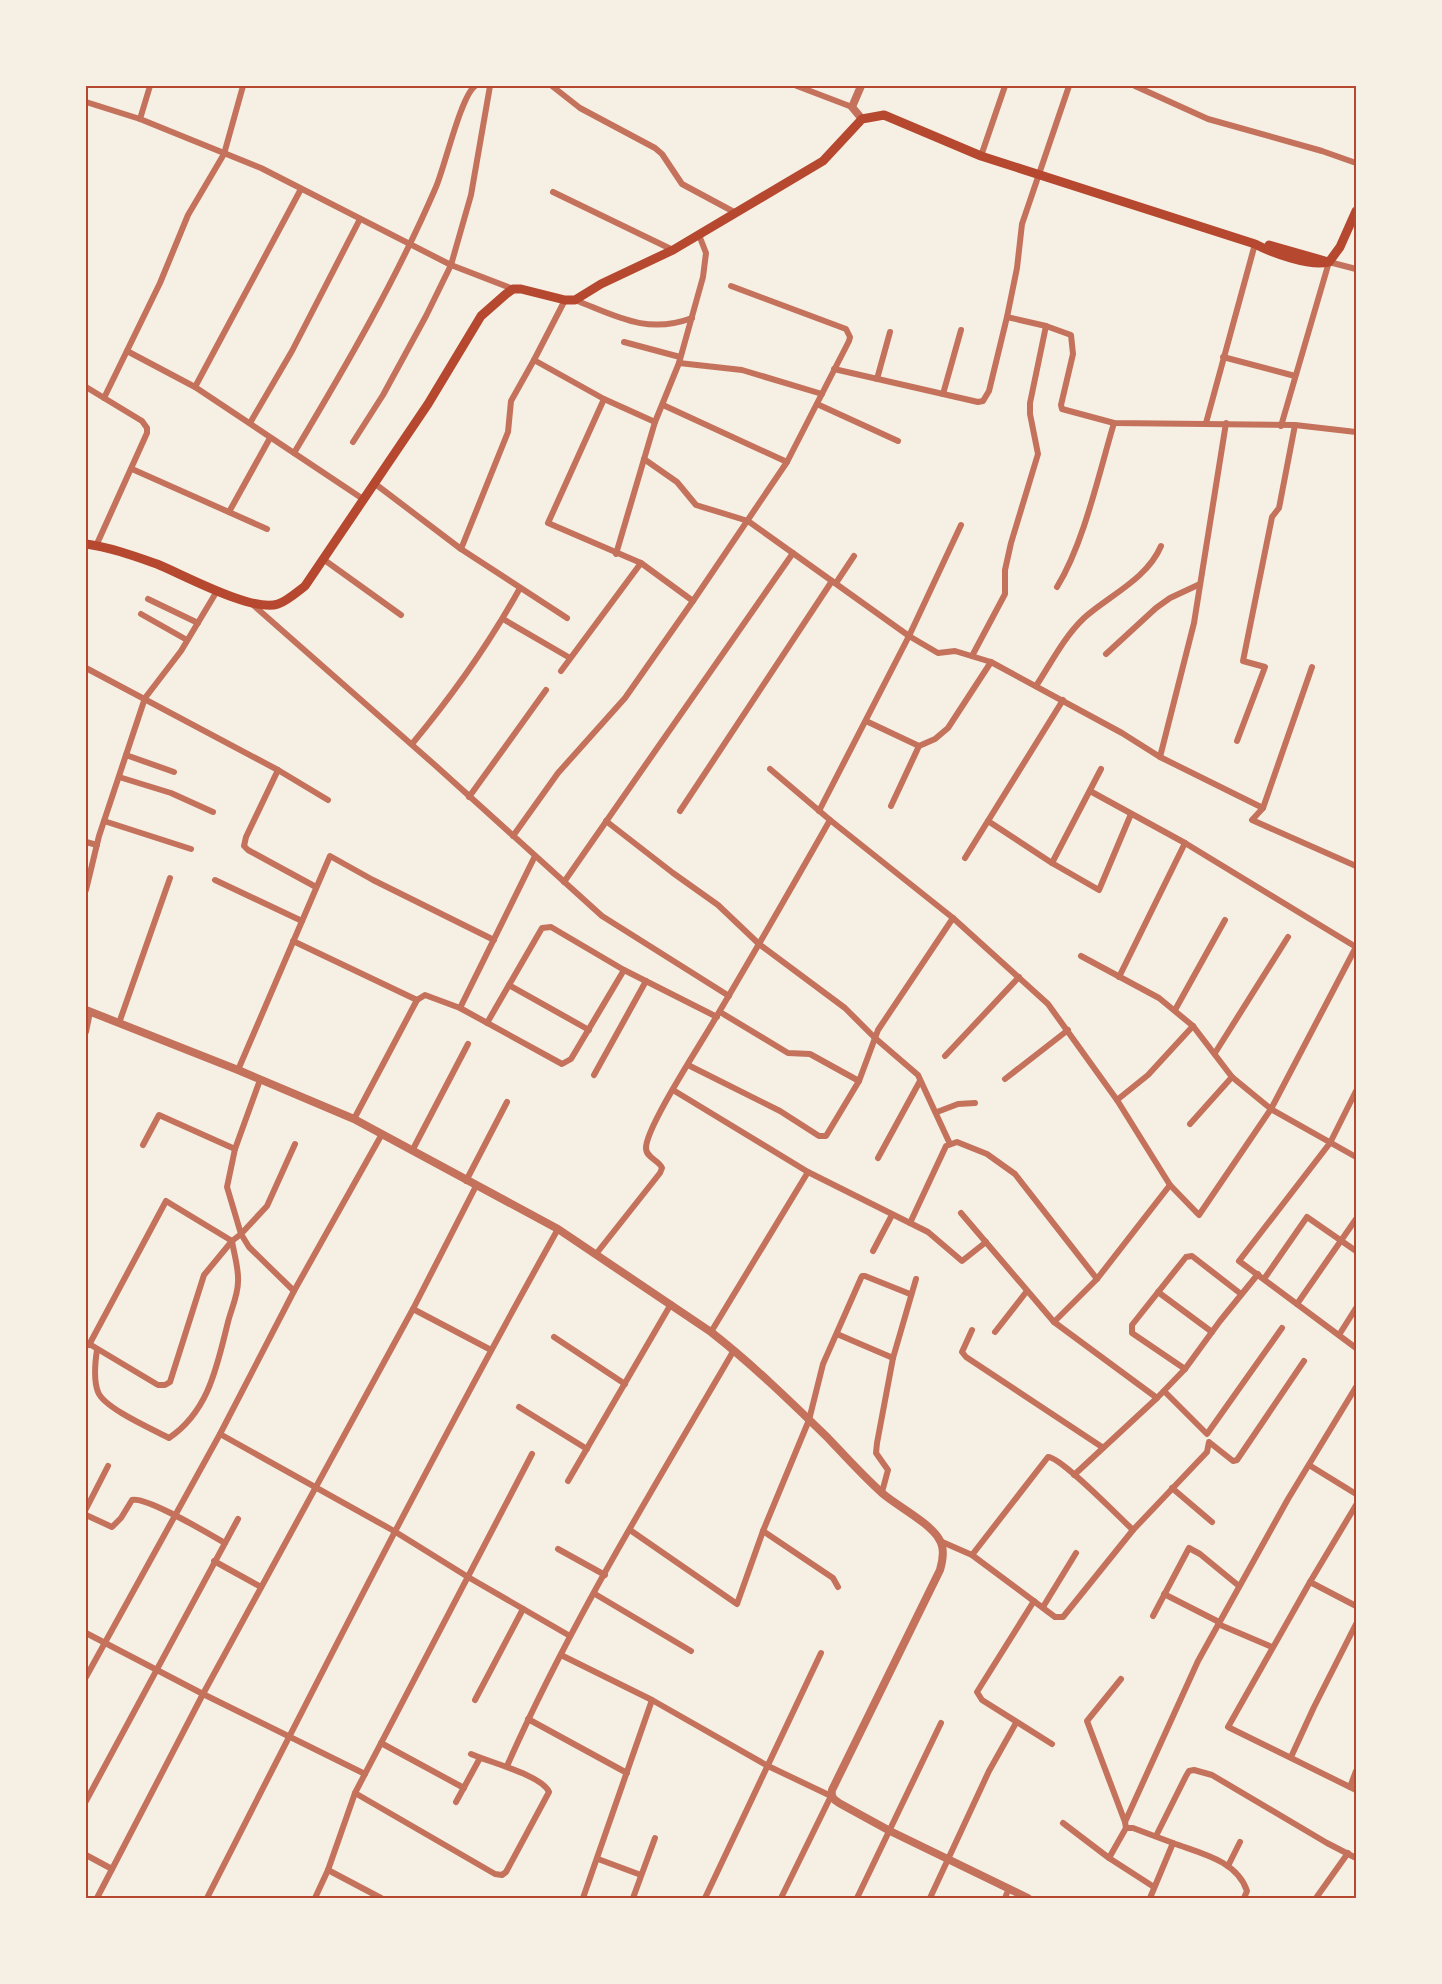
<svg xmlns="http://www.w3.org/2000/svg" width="1442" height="1984" font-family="Overpass,sans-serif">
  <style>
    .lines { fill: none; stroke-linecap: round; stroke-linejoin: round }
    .minor { stroke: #c5725c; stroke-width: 6 }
    .tertiary { stroke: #c5725c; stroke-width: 8 }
    .primary { stroke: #b5482f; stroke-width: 9 }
    .neatline { fill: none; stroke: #b5482f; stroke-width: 2 }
  </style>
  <rect width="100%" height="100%" fill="#f6efe4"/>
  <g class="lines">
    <!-- minor -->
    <g class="minor">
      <path d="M552,86L580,108L655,148L662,154L682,184L736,213"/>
      <path d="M797,86L852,107"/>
      <path d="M1135,86L1208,119L1322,151L1356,163"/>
      <path d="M86,102L140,119L261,168L451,265L513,289"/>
      <path d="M140,119L150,86"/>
      <path d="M981,156L1005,86"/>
      <path d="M553,192L673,250"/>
      <path d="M565,300L534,360L604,399L548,523L641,563L693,601"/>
      <path d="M575,300C616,316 647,335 692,318"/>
      <path d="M1007,317L1046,326L1071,335L1073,354L1061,405L1062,409L1114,423L1295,425L1356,432"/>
      <path d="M624,342L680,357"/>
      <path d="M127,351L195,387L363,499"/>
      <path d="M1223,357L1295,376"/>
      <path d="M679,363L742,370L822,394"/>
      <path d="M834,369L978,402L983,401L989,391L1007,317L1017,268L1022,224L1069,86"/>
      <path d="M877,379L890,332"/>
      <path d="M86,387L142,421L147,428V433L96,546"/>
      <path d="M195,387L301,189"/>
      <path d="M943,394L961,330"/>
      <path d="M104,398L160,283L188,215L224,154L243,86"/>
      <path d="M604,399L655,422"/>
      <path d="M817,404L898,441"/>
      <path d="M663,405L787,462"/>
      <path d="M250,423L292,351L360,219"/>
      <path d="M1206,423L1255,244"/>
      <path d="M1281,426L1329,262L1356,269"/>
      <path d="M353,442L383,395L426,316L451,265L471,195L490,86"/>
      <path d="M294,453C346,366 396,280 436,187C445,166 461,96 475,86"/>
      <path d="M644,459L677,482L696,505L748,521L909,636L938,653L955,651L991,662L1122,733L1160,757L1263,808"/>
      <path d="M132,469L267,529"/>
      <path d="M374,483L461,549L567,618"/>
      <path d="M229,512L270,438"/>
      <path d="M461,549L508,432L511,401L534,360"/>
      <path d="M616,554L655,422L679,363L703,277L706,253L699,235"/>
      <path d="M323,559L401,615"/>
      <path d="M836,583L854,556"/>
      <path d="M1057,587C1084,543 1099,473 1114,423"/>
      <path d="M148,599L198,623"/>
      <path d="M251,603L436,766L602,916L729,996"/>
      <path d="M141,614L187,640"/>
      <path d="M503,619L570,658"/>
      <path d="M1106,654L1156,608L1170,598L1200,584"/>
      <path d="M972,656L1005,594V570L1011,543L1038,454L1030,414V403L1046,326"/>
      <path d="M1312,667L1263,808L1252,820L1356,866"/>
      <path d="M86,668L278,770L328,800"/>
      <path d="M561,671L641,563"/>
      <path d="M1036,686C1051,663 1064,637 1084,618C1110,595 1147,579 1161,546"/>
      <path d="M866,721L919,746"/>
      <path d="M1237,741L1265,667L1243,661L1272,517L1279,508L1295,425"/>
      <path d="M412,744C452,696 489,644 520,588"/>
      <path d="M126,755L174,772"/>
      <path d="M1160,757L1194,623L1226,423"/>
      <path d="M770,769L830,820L953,918L1048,1004L1117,1100L1170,1185"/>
      <path d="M278,770L246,837L244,846L248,850L316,887"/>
      <path d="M119,777L171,793L213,812"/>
      <path d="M1090,791L1185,843L1356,947"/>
      <path d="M469,797L546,690"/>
      <path d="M891,806L919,746L935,739L948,728L991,662"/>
      <path d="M680,811L832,581"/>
      <path d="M819,811L909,636L961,525"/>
      <path d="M104,821L191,849"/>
      <path d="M606,821L673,873L718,905L759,944L845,1008L875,1038L918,1075L950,1144"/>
      <path d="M988,821L1052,863L1099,890L1131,814"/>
      <path d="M513,836L558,773L625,698L693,601L787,462L849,341L850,337L846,329L731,286"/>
      <path d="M86,842L97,845"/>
      <path d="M965,858L1063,700"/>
      <path d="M1052,863L1101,769"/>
      <path d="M215,880L302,921"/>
      <path d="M564,882L793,553"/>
      <path d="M86,890L99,836L145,698L181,651L217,591"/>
      <path d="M293,941L417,1000"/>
      <path d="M1081,956L1159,998L1193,1026L1232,1077L1271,1109L1356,1157"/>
      <path d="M1119,977L1185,843"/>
      <path d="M509,985L589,1030"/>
      <path d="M417,1000L425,995L460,1008L562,1064L571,1059L624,970"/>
      <path d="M460,1008L535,856"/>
      <path d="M1175,1010L1225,920"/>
      <path d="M720,1012L788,1053L810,1054L859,1081"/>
      <path d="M119,1023L170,878"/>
      <path d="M487,1023L542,928L551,927L624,970L717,1017"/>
      <path d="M86,1032L90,1012"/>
      <path d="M1215,1053L1288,937"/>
      <path d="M945,1056L1019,977"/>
      <path d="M688,1065L780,1111L819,1136H826L859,1081L878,1030L953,918"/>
      <path d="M238,1070L330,856L373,880L494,940"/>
      <path d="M594,1075L646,981"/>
      <path d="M1005,1079L1068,1030"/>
      <path d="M260,1080L235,1149L227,1187L241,1234L249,1247L294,1291"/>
      <path d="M673,1090L808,1172L928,1232L962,1261L986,1242"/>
      <path d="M1356,1091L1330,1143L1239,1261L1356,1348"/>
      <path d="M1117,1100L1148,1075L1193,1026"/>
      <path d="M937,1112L958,1104L975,1103"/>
      <path d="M354,1119L417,1000"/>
      <path d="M1190,1124L1232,1077"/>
      <path d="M143,1145L159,1115L235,1149"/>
      <path d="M412,1151L468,1044"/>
      <path d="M878,1158L920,1081"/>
      <path d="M466,1181L507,1102"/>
      <path d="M961,1213L1054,1322L1157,1398"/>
      <path d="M910,1223L946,1146L957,1142L987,1154L1015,1174L1097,1279"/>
      <path d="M873,1251L892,1215"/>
      <path d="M596,1254L660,1173L662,1168C659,1160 646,1158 646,1148C646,1127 702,1042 715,1019C754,953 792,887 830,820"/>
      <path d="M1264,1279L1307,1217L1356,1251"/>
      <path d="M1158,1292L1212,1332"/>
      <path d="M1297,1304L1356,1219"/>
      <path d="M413,1309L491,1350"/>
      <path d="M1054,1322L1097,1279L1170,1185L1199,1215L1271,1109L1356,947"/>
      <path d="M972,1330L962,1352L966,1357L1102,1447"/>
      <path d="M711,1332L808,1172"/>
      <path d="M995,1332L1027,1291"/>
      <path d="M837,1334L893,1358"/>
      <path d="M1339,1335L1356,1308"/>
      <path d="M554,1337L625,1384"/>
      <path d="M86,1342L158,1385H165L170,1382L204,1275L232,1241L241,1234L267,1206L295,1144"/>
      <path d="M89,1345L166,1201L232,1241"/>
      <path d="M97,1350C95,1363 93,1379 98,1392C104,1408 152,1429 169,1438C209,1411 217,1366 228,1322C231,1310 238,1295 238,1282C239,1269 234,1254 232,1241"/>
      <path d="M1185,1369L1132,1333V1325L1186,1257L1192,1256L1241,1294"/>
      <path d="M1164,1391L1207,1434L1282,1328"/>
      <path d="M519,1407L587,1449"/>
      <path d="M220,1434L394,1531L468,1577L570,1636"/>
      <path d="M1309,1465L1356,1494"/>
      <path d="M1074,1475L1157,1398L1185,1369L1220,1321L1258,1274"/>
      <path d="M568,1481L671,1304"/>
      <path d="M1172,1488L1212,1522"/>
      <path d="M882,1492L888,1470L876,1453L877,1443L893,1358L916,1279"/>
      <path d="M1356,1505L1310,1582L1228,1727L1356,1790"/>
      <path d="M86,1509L108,1466"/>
      <path d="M86,1515L112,1527L121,1518L132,1500C146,1496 209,1534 225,1543"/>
      <path d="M630,1530L737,1604L763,1531L809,1420L823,1364L861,1278L862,1276H865L910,1294"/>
      <path d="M763,1531L833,1578L838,1587"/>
      <path d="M940,1541L972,1555L1055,1617H1063L1133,1530L1207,1452L1209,1442L1233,1461L1237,1460L1304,1361"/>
      <path d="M558,1549L605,1575"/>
      <path d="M972,1555L1048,1457C1061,1457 1119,1517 1133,1530"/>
      <path d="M214,1561L261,1587"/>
      <path d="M1310,1582L1356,1606"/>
      <path d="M595,1594L691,1651"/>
      <path d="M1164,1594L1219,1622"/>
      <path d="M1034,1601L977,1692L982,1700L1052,1744"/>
      <path d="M1043,1607L1076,1553"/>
      <path d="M1153,1616L1189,1548L1200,1554L1239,1586"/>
      <path d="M1218,1624L1272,1647"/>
      <path d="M86,1633L203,1694L365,1774"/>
      <path d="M561,1655L652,1700L768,1766L831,1796L781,1898"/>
      <path d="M86,1677L220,1434L294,1291L382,1134"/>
      <path d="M1121,1679L1087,1721L1125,1822"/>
      <path d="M475,1700L523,1609"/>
      <path d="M528,1719L627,1773"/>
      <path d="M381,1743L464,1788"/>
      <path d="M1291,1757L1314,1707L1356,1624"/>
      <path d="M507,1766C571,1621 655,1486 734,1350"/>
      <path d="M1350,1787L1356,1771"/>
      <path d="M355,1793L495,1874L502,1875L506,1872L549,1792C542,1775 488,1762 471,1754"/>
      <path d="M86,1801L238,1519"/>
      <path d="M456,1802L480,1758"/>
      <path d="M1063,1823L1109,1858L1154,1887"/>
      <path d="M1156,1836L1186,1776L1189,1771L1194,1770L1212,1775L1327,1843L1356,1858"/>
      <path d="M1173,1843C1199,1853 1237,1860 1247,1891L1244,1898"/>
      <path d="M86,1855L112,1869"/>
      <path d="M1109,1858L1126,1828"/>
      <path d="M598,1859L641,1875"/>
      <path d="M1228,1866L1240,1842"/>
      <path d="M328,1870L381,1898"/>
      <path d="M97,1898L203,1694L413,1309L476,1186"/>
      <path d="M207,1898C321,1674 435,1449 558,1229"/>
      <path d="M315,1898L328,1870L355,1793L532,1454"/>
      <path d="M583,1898L652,1700"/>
      <path d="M633,1898L655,1838"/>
      <path d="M705,1898L821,1653"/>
      <path d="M857,1898L941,1723"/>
      <path d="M930,1898L989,1771L1016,1723"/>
      <path d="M1005,1898L1009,1888"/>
      <path d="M1150,1898L1173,1843L1133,1828H1126L1125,1822L1198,1661L1288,1499L1356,1387"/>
      <path d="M1316,1898L1348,1853"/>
    </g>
    <!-- tertiary -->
    <g class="tertiary">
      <path d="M861,86L852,107L862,119"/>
      <path d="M86,1010L238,1070L354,1119L558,1229L711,1332C752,1364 790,1401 827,1437C845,1456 863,1476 882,1493C897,1506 930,1523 939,1539C945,1548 943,1560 940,1570L832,1790C831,1797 833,1799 839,1803L890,1831L1028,1898"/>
    </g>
    <!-- primary -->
    <g class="primary">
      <path d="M1269,245L1325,261"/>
      <path d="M86,544C109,547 134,556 157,564C182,574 253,613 278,604C287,601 297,592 305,586L428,404L481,316L506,294L513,289H521L565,300H575L601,284L673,250L823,161L862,119L884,115L981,156L1255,244C1272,253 1310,267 1329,262L1340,247L1356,211"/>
    </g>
  </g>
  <!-- border -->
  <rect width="1442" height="1984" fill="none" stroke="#f6efe4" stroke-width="174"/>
  <rect x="87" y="87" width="1268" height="1810" class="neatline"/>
</svg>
